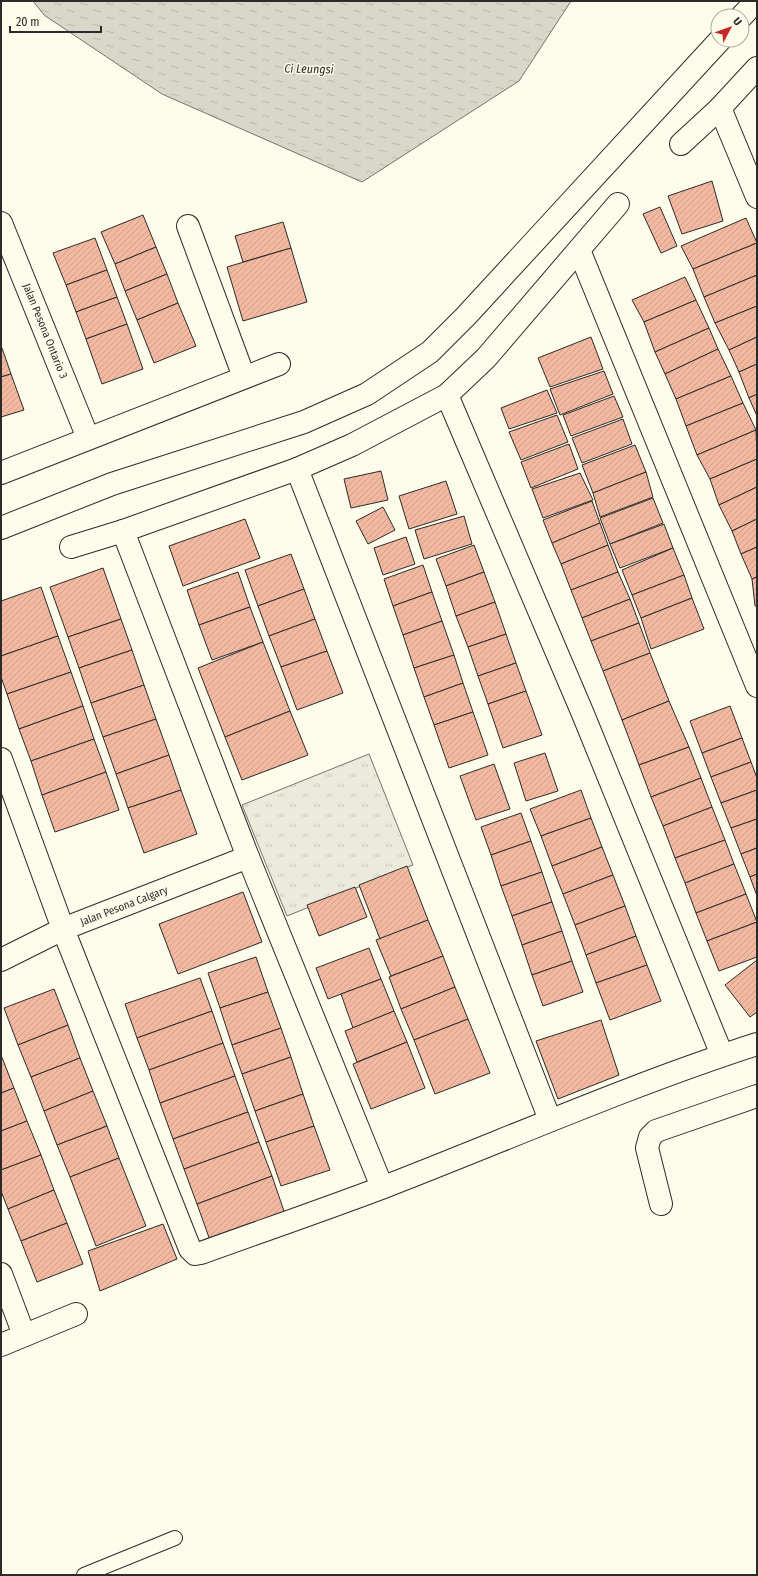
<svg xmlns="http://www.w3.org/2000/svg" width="758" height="1576" font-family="'Fira Sans Condensed',sans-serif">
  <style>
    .park { fill: url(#park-tufts); stroke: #74746e }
    .water { fill: url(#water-ripples); stroke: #74746e }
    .building { fill: url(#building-hatch); stroke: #2b2b2b }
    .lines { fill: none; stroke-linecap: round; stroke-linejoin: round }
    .lane-casing { stroke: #2b2b2b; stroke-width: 16 }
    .street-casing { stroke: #2b2b2b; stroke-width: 24 }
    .lane { stroke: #fdfbea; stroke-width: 14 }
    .street { stroke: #fdfbea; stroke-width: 22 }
    .labels { text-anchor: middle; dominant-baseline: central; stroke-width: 3; stroke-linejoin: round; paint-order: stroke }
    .street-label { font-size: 11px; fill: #2b2b2b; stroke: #fdfbea }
    .water-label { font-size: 12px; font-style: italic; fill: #2b2b2b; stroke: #fdfbea }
  </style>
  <defs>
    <pattern id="park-tufts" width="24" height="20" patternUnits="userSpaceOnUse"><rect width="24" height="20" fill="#ecebdb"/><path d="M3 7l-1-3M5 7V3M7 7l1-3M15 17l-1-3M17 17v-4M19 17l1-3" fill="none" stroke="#cbcabc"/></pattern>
    <pattern id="water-ripples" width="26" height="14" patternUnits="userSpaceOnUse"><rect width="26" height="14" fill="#d8d7c9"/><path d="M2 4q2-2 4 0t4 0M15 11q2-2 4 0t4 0" fill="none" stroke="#bab9ad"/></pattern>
    <pattern id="building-hatch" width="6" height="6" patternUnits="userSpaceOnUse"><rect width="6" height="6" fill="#f2b8a0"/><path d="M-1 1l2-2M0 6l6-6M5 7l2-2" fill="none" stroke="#d09e8a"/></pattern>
  </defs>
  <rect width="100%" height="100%" fill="#fdfbea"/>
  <!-- park -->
  <path class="park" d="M369,754L413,865L287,916L242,805Z"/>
  <!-- water -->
  <path class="water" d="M33,1H571L519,81L362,182L162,94L44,15Z"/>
  <!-- building -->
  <g class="building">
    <path d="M712,181L723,221L682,234L668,196Z"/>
    <path d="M660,207L677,246L661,253L643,214Z"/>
    <path d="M143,215L156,247L115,264L101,232Z"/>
    <path d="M746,218L757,243L693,269L681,246Z"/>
    <path d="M283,222L291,248L243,262L235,236Z"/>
    <path d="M95,238L107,270L66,285L53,253Z"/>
    <path d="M757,243V275L704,297L693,269Z"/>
    <path d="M156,247L167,274L125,291L115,264Z"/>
    <path d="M291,248L307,302L243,321L227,267Z"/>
    <path d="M107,270L117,297L76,312L66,285Z"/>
    <path d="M167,274L178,303L137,320L125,291Z"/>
    <path d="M757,275V306L715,323L704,297Z"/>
    <path d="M685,277L696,300L644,322L632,300Z"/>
    <path d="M117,297L127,324L86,339L76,312Z"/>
    <path d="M696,300L709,328L655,352L644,322Z"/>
    <path d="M178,303L196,346L154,363L137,320Z"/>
    <path d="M757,306V337L729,350L715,323Z"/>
    <path d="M127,324L143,369L102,384L86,339Z"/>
    <path d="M709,328L718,349L665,374L655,352Z"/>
    <path d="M591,337L603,369L550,387L538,358Z"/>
    <path d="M757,337V364L739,372L729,350Z"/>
    <path d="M2,348L11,374L1,377V349Z"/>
    <path d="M718,349L731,376L676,399L665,374Z"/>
    <path d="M757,364V394L749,398L739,372Z"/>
    <path d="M604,371L613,394L560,415L550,389Z"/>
    <path d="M11,374L24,410L1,417V377Z"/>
    <path d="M731,376L743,403L686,426L676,399Z"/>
    <path d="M547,390L557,413L509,429L501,408Z"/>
    <path d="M757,394V416L749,398Z"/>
    <path d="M614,396L623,417L571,436L563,415Z"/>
    <path d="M743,403L756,430L697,455L686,426Z"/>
    <path d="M557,415L568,442L521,460L509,432Z"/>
    <path d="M623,419L632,444L582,463L572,438Z"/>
    <path d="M756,430L757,459L710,479L697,455Z"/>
    <path d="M569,444L578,469L531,488L521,462Z"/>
    <path d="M635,445L646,472L593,493L582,465Z"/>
    <path d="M757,459V487L719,505L710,479Z"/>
    <path d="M381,471L388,500L351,508L344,479Z"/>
    <path d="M646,472L653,497L600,517L593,493Z"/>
    <path d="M580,473L593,500L543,518L532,489Z"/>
    <path d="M446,481L457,514L409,529L399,496Z"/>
    <path d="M757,487V519L732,531L719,505Z"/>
    <path d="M653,498L663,523L610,544L600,518Z"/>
    <path d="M592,501L600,523L552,543L543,520Z"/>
    <path d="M383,507L395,530L368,544L356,521Z"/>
    <path d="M464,516L472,544L424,559L415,530Z"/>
    <path d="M245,519L260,558L183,586L169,546Z"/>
    <path d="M757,519V547L741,554L732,531Z"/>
    <path d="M600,523L608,545L561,564L552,543Z"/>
    <path d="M664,524L673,548L620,568L610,544Z"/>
    <path d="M406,537L415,564L383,575L374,548Z"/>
    <path d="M474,545L484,572L446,586L436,559Z"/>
    <path d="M608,545L618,572L571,590L561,564Z"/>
    <path d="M757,547V577L752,579L741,554Z"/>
    <path d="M673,548L684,575L632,595L622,570Z"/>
    <path d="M291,554L304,589L258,606L245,570Z"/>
    <path d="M423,565L432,592L393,606L384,579Z"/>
    <path d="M103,568L121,619L68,637L50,587Z"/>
    <path d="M238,572L250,607L199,625L187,590Z"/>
    <path d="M484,572L495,602L456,616L446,586Z"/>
    <path d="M618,572L630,599L582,618L571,590Z"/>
    <path d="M684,575L692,598L641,618L632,595Z"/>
    <path d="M757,577V606H755L752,579Z"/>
    <path d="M41,587L58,636L1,656V601Z"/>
    <path d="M304,589L315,619L269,636L258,606Z"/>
    <path d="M432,592L442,621L403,635L393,606Z"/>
    <path d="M692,598L704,629L651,649L641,618Z"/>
    <path d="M630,599L639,623L591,641L582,618Z"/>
    <path d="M495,602L506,634L468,647L456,616Z"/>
    <path d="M250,607L263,642L212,660L199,625Z"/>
    <path d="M121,619L132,650L79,668L68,637Z"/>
    <path d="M315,619L327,651L281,667L269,636Z"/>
    <path d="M442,621L454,655L414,668L403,635Z"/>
    <path d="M639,623L650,653L603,671L591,641Z"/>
    <path d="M506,634L516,663L478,676L468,647Z"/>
    <path d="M58,636L71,672L7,694L1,677V656Z"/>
    <path d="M263,642L290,711L225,737L198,668Z"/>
    <path d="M132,650L144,685L91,703L79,668Z"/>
    <path d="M327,651L343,693L297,710L281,667Z"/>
    <path d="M650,653L669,701L622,720L603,671Z"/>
    <path d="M454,655L463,683L424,697L414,668Z"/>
    <path d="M516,663L526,691L488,704L478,676Z"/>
    <path d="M71,672L83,706L19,729L7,694Z"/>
    <path d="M463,683L473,712L434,725L424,697Z"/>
    <path d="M144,685L156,719L103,737L91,703Z"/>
    <path d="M526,691L542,735L503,748L488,704Z"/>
    <path d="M669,701L689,747L639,765L622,720Z"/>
    <path d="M83,706L94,739L31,761L19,729Z"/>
    <path d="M730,706L742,738L702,753L690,721Z"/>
    <path d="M290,711L308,755L242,780L225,737Z"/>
    <path d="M473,712L488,755L449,768L434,725Z"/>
    <path d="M156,719L169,755L116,774L103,737Z"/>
    <path d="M742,738L751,762L711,777L702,753Z"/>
    <path d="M94,739L106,772L42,795L31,761Z"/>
    <path d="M689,747L701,778L651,797L639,765Z"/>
    <path d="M545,753L558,791L526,801L514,763Z"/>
    <path d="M169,755L181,790L128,808L116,774Z"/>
    <path d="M751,762L757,778V790L721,803L711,777Z"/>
    <path d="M494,764L510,809L476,820L460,776Z"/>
    <path d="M106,772L119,810L55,832L42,795Z"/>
    <path d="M701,778L712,807L663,826L651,797Z"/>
    <path d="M181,790L197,834L144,853L128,808Z"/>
    <path d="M581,790L591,818L541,836L530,809Z"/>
    <path d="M757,790V819L731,828L721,803Z"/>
    <path d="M712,807L725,840L675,858L663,826Z"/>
    <path d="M521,813L531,841L491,855L481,827Z"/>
    <path d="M591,818L602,847L552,866L541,836Z"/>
    <path d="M757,819V848L741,854L731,828Z"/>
    <path d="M725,840L734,864L685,883L675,858Z"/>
    <path d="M531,841L542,872L501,886L491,855Z"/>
    <path d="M602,847L613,875L563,894L552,866Z"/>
    <path d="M757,848V874L750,877L741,854Z"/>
    <path d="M734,864L746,894L696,913L685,883Z"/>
    <path d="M407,866L428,920L380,939L359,885Z"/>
    <path d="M542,872L552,902L512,916L501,886Z"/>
    <path d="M757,874V896L750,877Z"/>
    <path d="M613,875L625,906L575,925L563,894Z"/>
    <path d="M355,887L367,917L319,936L307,905Z"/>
    <path d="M243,892L262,942L178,974L159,924Z"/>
    <path d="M746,894L757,922L707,941L696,913Z"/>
    <path d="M552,902L562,931L522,945L512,916Z"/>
    <path d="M625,906L636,936L586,955L575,925Z"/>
    <path d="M428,920L443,956L391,976L376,940Z"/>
    <path d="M757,922V957L719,971L707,941Z"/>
    <path d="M562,931L572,961L532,975L522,945Z"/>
    <path d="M636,936L647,965L596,983L586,955Z"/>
    <path d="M369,948L381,979L328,999L316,968Z"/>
    <path d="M443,956L455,987L401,1009L389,977Z"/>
    <path d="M256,957L268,992L220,1008L208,973Z"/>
    <path d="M757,960V1012L750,1017L725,985Z"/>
    <path d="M572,961L583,992L543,1006L532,975Z"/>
    <path d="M647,965L661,1001L610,1020L596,983Z"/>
    <path d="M200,978L212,1011L137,1038L125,1004Z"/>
    <path d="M381,979L394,1011L353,1028L341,994Z"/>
    <path d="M455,987L468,1019L414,1040L401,1009Z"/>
    <path d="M54,989L68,1025L18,1045L4,1008Z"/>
    <path d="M268,992L281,1028L232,1045L220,1008Z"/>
    <path d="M212,1011L223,1043L149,1070L137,1038Z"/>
    <path d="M394,1011L407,1042L357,1062L345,1031Z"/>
    <path d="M468,1019L490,1073L435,1094L414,1040Z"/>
    <path d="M601,1020L619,1075L558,1099L536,1041Z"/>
    <path d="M68,1025L80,1058L31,1077L18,1045Z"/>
    <path d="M281,1028L291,1057L242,1074L232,1045Z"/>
    <path d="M407,1042L425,1088L371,1109L353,1064Z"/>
    <path d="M223,1043L235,1076L160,1103L149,1070Z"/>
    <path d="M1,1055L14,1088L1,1093Z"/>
    <path d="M291,1057L303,1094L255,1111L242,1074Z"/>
    <path d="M80,1058L93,1091L44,1111L31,1077Z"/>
    <path d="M235,1076L248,1112L173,1139L160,1103Z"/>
    <path d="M14,1088L27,1121L1,1131V1093Z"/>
    <path d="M93,1091L107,1126L57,1145L44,1111Z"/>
    <path d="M303,1094L314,1126L266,1142L255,1111Z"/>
    <path d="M248,1112L259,1142L184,1169L173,1139Z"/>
    <path d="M27,1121L41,1155L1,1170V1131Z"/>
    <path d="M107,1126L119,1158L70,1177L57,1145Z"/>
    <path d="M314,1126L330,1170L281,1186L266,1142Z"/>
    <path d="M259,1142L272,1176L197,1204L184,1169Z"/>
    <path d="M41,1155L54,1190L8,1209L1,1191V1170Z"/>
    <path d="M119,1158L146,1226L96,1246L70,1177Z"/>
    <path d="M272,1176L286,1217L211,1243L197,1204Z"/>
    <path d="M54,1190L67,1223L21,1241L8,1209Z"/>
    <path d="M67,1223L83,1264L37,1282L21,1241Z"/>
    <path d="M163,1224L177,1259L100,1291L88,1251Z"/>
  </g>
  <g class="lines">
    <defs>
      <path id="lane" d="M84,1575L175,1538"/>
      <g id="street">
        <path d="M742,16L756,1"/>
        <path d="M720,108L757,197"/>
        <path d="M681,144L720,108L757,68"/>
        <path d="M1,223L88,438"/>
        <path d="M188,226L244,377"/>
        <path d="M579,250L757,686"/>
        <path d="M447,395L583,714L722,1055"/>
        <path d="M297,469L550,1120"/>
        <path d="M1,473L279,364"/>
        <path d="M1,528L112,484L304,422L367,394L430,352L466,316L720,40"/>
        <path d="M123,531L248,857L382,1187"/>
        <path d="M71,547L123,531L297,469L352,445L447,395L486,358L618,204"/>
        <path d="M1,759L63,929L190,1249L195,1254L201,1253C262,1231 323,1210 384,1187C508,1139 630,1085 757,1044"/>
        <path d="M1,960L63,929L248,857"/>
        <path d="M661,1204L647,1148L650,1137L656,1131L757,1096"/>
        <path d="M1,1274L24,1335"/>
        <path d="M1,1345L76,1314"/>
      </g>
    </defs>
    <!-- lane casing -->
    <use href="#lane" class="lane-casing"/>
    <!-- street casing -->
    <use href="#street" class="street-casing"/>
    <!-- lane -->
    <use href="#lane" class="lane"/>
    <!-- street -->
    <use href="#street" class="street"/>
  </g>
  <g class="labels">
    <!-- street labels -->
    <g class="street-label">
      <text transform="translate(45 331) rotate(68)">Jalan Pesona Ontario 3</text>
      <text transform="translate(124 906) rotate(-21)">Jalan Pesona Calgary</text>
    </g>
    <!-- water labels -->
    <g class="water-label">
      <text transform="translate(309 69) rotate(1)">Ci Leungsi</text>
    </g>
  </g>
  <!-- border -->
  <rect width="758" height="1576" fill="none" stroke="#2b2b2b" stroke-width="4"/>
  <!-- north arrow -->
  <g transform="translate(730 28) rotate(49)"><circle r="19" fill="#fdfbea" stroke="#a9a89e"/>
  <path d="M0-3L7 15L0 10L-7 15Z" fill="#c62828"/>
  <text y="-6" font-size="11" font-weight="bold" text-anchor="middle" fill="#2b2b2b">U</text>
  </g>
  <!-- scale -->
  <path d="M10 26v6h91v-6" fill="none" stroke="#2b2b2b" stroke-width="2"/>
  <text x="16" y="26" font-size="12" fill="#2b2b2b" stroke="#fdfbea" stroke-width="3" paint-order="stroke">20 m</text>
</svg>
